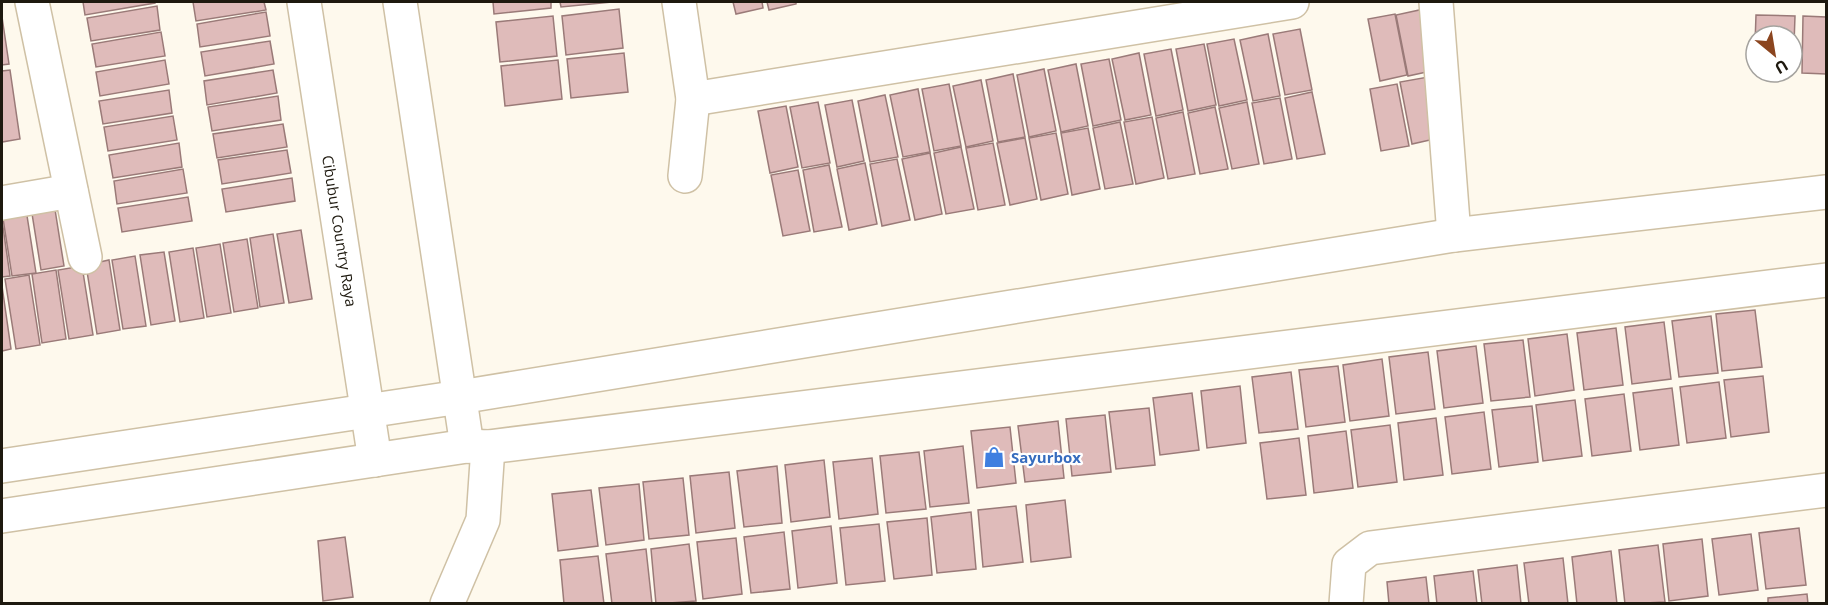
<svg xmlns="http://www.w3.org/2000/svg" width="1828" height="605" font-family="'Open Sans',sans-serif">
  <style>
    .building { fill: #dfbbba; stroke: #9a7a78; stroke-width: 1.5 }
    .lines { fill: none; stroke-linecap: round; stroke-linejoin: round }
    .minor-casing { stroke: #cfc1a5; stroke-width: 36 }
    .minor { stroke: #fff; stroke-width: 33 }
    .labels { text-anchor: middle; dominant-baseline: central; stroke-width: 4.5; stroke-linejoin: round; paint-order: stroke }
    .street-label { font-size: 15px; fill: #1e190f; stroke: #fff }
    .shop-label { font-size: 15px; font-weight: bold; fill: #366cbe; stroke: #fff; text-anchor: start }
  </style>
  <rect width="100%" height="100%" fill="#fef9ed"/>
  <!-- building -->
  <g class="building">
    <path d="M83,2H155V3L85,15Z"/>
    <path d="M193,2H264L266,10L196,21Z"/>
    <path d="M493,2H551V8L494,14Z"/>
    <path d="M560,2H612L561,7Z"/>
    <path d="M733,2H762L763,8L736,14Z"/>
    <path d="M767,2H796V4L769,10Z"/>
    <path d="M157,6L160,30L91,41L87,18Z"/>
    <path d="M619,9L623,48L566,55L562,16Z"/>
    <path d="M1424,9L1436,70L1408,76L1396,15Z"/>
    <path d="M266,12L270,36L200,47L197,24Z"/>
    <path d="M1395,14L1407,75L1380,81L1368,19Z"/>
    <path d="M1756,15L1795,16L1793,73L1760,72H1792V36H1756V72H1754Z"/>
    <path d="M553,16L557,56L500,62L496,22Z"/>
    <path d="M1803,16L1826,17V74L1802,73Z"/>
    <path d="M2,17L9,64L2,65Z"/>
    <path d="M1300,29L1312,90L1285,95L1273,34Z"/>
    <path d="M161,32L165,56L96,67L92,44Z"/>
    <path d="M1268,34L1280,96L1253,101L1240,40Z"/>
    <path d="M1234,39L1247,100L1219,106L1207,44Z"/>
    <path d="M270,41L274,64L205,76L201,52Z"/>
    <path d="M1204,44L1216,105L1188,111L1176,49Z"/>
    <path d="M1171,49L1183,110L1156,116L1144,54Z"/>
    <path d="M624,53L628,92L571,98L567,59Z"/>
    <path d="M1139,53L1151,115L1125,120L1112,59Z"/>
    <path d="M1109,59L1121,120L1093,126L1081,64Z"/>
    <path d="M165,60L169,84L100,96L96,72Z"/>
    <path d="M558,60L562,99L505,106L501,66Z"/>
    <path d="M1076,64L1088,126L1061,132L1048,70Z"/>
    <path d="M1044,69L1056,131L1029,137L1017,75Z"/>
    <path d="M10,70L20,139L2,142V71Z"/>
    <path d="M273,70L277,93L207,105L204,81Z"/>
    <path d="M1013,74L1025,137L998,142L986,80Z"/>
    <path d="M1428,77L1439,138L1412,144L1400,82Z"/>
    <path d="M981,80L993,141L966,147L953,86Z"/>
    <path d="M949,84L961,146L934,151L922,89Z"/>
    <path d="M1397,84L1409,146L1381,151L1370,89Z"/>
    <path d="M918,89L930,152L903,157L890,95Z"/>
    <path d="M169,90L172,113L103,124L99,101Z"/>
    <path d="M1312,92L1325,154L1297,159L1285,98Z"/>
    <path d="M885,95L898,157L870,162L858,101Z"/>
    <path d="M278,96L281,120L212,131L208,107Z"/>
    <path d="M1280,98L1292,159L1264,164L1252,103Z"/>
    <path d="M852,100L864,161L837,167L825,105Z"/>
    <path d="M818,102L830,163L802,168L790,107Z"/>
    <path d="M1247,102L1259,164L1232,169L1219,108Z"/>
    <path d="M786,106L798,167L770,173L758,111Z"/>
    <path d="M1215,107L1228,169L1200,174L1188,113Z"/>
    <path d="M1183,112L1195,174L1168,179L1156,118Z"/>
    <path d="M173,116L177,140L108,151L104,127Z"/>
    <path d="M1152,117L1164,178L1136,184L1124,122Z"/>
    <path d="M1120,122L1133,184L1105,189L1093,128Z"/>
    <path d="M283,124L287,147L217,158L213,134Z"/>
    <path d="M1088,128L1100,189L1072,195L1061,133Z"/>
    <path d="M1056,133L1068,194L1041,200L1029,138Z"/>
    <path d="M1025,138L1037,199L1010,205L997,143Z"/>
    <path d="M179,143L182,167L113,178L109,155Z"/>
    <path d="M993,143L1005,205L978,210L966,148Z"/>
    <path d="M961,147L974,209L946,214L934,153Z"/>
    <path d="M287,150L291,173L222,184L218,160Z"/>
    <path d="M930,153L942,214L915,220L902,159Z"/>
    <path d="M897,159L910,220L882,226L870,164Z"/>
    <path d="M865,163L877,224L849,230L837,169Z"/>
    <path d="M829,165L842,227L814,232L803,170Z"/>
    <path d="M183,169L187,193L117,204L114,181Z"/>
    <path d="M798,170L810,231L783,236L771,175Z"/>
    <path d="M292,178L295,201L226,212L222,189Z"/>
    <path d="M53,197L64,266L41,270L30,201Z"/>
    <path d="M188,197L192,221L122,232L118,208Z"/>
    <path d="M25,203L36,273L12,276L2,212Z"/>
    <path d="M2,220L10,276L2,277Z"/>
    <path d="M301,230L312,299L289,303L277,234Z"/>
    <path d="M273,234L284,303L260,307L250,238Z"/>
    <path d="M247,239L258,308L234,312L223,243Z"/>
    <path d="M220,244L231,313L207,317L196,248Z"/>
    <path d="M193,248L204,318L180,322L169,252Z"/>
    <path d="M164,252L175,321L151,325L140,255Z"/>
    <path d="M135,256L146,326L123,329L112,260Z"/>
    <path d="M109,260L120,330L97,334L86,265Z"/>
    <path d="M82,266L93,335L69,339L58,270Z"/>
    <path d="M56,270L66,339L42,343L32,274Z"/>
    <path d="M29,275L40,345L16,349L5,279Z"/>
    <path d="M2,286L11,349L2,351Z"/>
    <path d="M1755,310L1762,367L1722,371L1716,314Z"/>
    <path d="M1711,316L1718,373L1679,377L1672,321Z"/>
    <path d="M1664,322L1671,379L1632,384L1625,327Z"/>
    <path d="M1616,328L1623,385L1584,390L1577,333Z"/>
    <path d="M1567,334L1574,390L1535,396L1528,339Z"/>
    <path d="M1523,340L1530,397L1491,401L1484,344Z"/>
    <path d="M1476,346L1483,403L1444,408L1437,351Z"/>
    <path d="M1428,352L1435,409L1396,414L1389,357Z"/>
    <path d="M1382,359L1389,416L1350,421L1343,365Z"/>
    <path d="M1338,366L1345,422L1306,427L1299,370Z"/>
    <path d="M1291,372L1298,429L1259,433L1252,377Z"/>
    <path d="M1763,376L1769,432L1731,437L1724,380Z"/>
    <path d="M1719,382L1726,438L1687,443L1680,387Z"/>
    <path d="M1240,386L1246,443L1207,448L1201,391Z"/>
    <path d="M1672,388L1679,445L1640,450L1633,393Z"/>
    <path d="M1192,393L1199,450L1160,455L1153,398Z"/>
    <path d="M1624,394L1631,451L1592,456L1585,399Z"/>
    <path d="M1575,400L1582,456L1543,461L1536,405Z"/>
    <path d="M1532,406L1538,462L1499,467L1492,410Z"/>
    <path d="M1149,408L1155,465L1116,469L1109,412Z"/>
    <path d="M1484,412L1491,469L1452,474L1445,417Z"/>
    <path d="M1105,415L1111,472L1072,476L1066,419Z"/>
    <path d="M1436,418L1443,475L1404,480L1398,423Z"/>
    <path d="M1058,421L1064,478L1025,482L1018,426Z"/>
    <path d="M1390,425L1397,482L1358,487L1351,430Z"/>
    <path d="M1010,427L1016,483L977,488L971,431Z"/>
    <path d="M1346,431L1353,488L1314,493L1308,436Z"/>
    <path d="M1299,438L1306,495L1267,499L1260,443Z"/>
    <path d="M963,446L969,503L930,507L924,451Z"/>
    <path d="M919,452L926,509L886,513L880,456Z"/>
    <path d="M872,458L878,514L839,519L833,462Z"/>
    <path d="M824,460L830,517L791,522L785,465Z"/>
    <path d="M777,466L782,523L744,527L737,471Z"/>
    <path d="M729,472L735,528L696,533L690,476Z"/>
    <path d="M683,478L689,535L649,539L643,482Z"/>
    <path d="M639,484L644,540L606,545L599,488Z"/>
    <path d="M591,490L598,546L558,551L552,494Z"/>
    <path d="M1065,500L1071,557L1031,562L1026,505Z"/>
    <path d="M1016,506L1023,562L983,567L978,510Z"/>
    <path d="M971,512L976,569L937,573L931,517Z"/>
    <path d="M927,518L932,575L894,579L887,522Z"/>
    <path d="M879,524L885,581L846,585L840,528Z"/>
    <path d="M831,526L837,583L798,588L792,531Z"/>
    <path d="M1799,528L1806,585L1766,589L1759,533Z"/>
    <path d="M784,532L790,589L751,593L744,537Z"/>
    <path d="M1751,534L1758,590L1719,595L1712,539Z"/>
    <path d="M345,537L353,597L323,601L318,541Z"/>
    <path d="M736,538L742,594L703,599L697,542Z"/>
    <path d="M1702,539L1708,596L1669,601L1663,544Z"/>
    <path d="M689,544L696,601L656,604L651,549Z"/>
    <path d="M1658,545L1665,602L1625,604L1619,550Z"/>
    <path d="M646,549L652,604H612L606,554Z"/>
    <path d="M1611,551L1617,604H1577L1572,557Z"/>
    <path d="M598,556L604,604H564L560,560Z"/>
    <path d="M1563,558L1568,604H1529L1524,563Z"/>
    <path d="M1517,565L1521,604H1482L1478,570Z"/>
    <path d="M1473,571L1477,604H1437L1434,576Z"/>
    <path d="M1426,577L1429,604H1389L1387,582Z"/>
    <path d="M1807,594L1808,604H1768V598Z"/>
  </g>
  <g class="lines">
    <defs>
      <g id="minor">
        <path d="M32,2L85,257"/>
        <path d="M304,2L375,460"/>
        <path d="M400,2L467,446"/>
        <path d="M679,2L693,99L685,176"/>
        <path d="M1436,2L1454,235"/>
        <path d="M693,99L1292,2"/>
        <path d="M2,203L71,191"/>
        <path d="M2,466L460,397L1454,235L1826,192"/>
        <path d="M2,516L467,446L488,447L1826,280"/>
        <path d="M447,604L483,520L488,447"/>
        <path d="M1346,604L1349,564L1370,548L1826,490"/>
      </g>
    </defs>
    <!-- minor casing -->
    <use href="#minor" class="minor-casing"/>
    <!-- minor -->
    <use href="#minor" class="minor"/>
  </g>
  <!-- icons -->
  <defs>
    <symbol id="shop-bare" viewBox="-9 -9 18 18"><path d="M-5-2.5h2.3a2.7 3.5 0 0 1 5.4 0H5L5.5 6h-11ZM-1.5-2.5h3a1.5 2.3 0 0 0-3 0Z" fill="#3f7fe0" stroke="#fff" stroke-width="2.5" paint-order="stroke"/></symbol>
  </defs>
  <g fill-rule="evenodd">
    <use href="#shop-bare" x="979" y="442" width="30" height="30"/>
  </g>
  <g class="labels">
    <!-- street labels -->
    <g class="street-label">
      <text transform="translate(340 231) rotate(81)">Cibubur Country Raya</text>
    </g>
    <!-- shop labels -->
    <g class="shop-label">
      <text x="1011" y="457">Sayurbox</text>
    </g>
  </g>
  <!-- border -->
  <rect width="1828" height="605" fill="none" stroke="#1e190f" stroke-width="6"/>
  <!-- north arrow -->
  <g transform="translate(1774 54) rotate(150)"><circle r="28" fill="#ffffff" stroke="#a5a39f" stroke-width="1.5"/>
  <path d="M0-4.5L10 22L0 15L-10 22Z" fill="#8b451f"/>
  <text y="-9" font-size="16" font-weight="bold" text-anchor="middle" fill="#1e190f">U</text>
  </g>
</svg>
